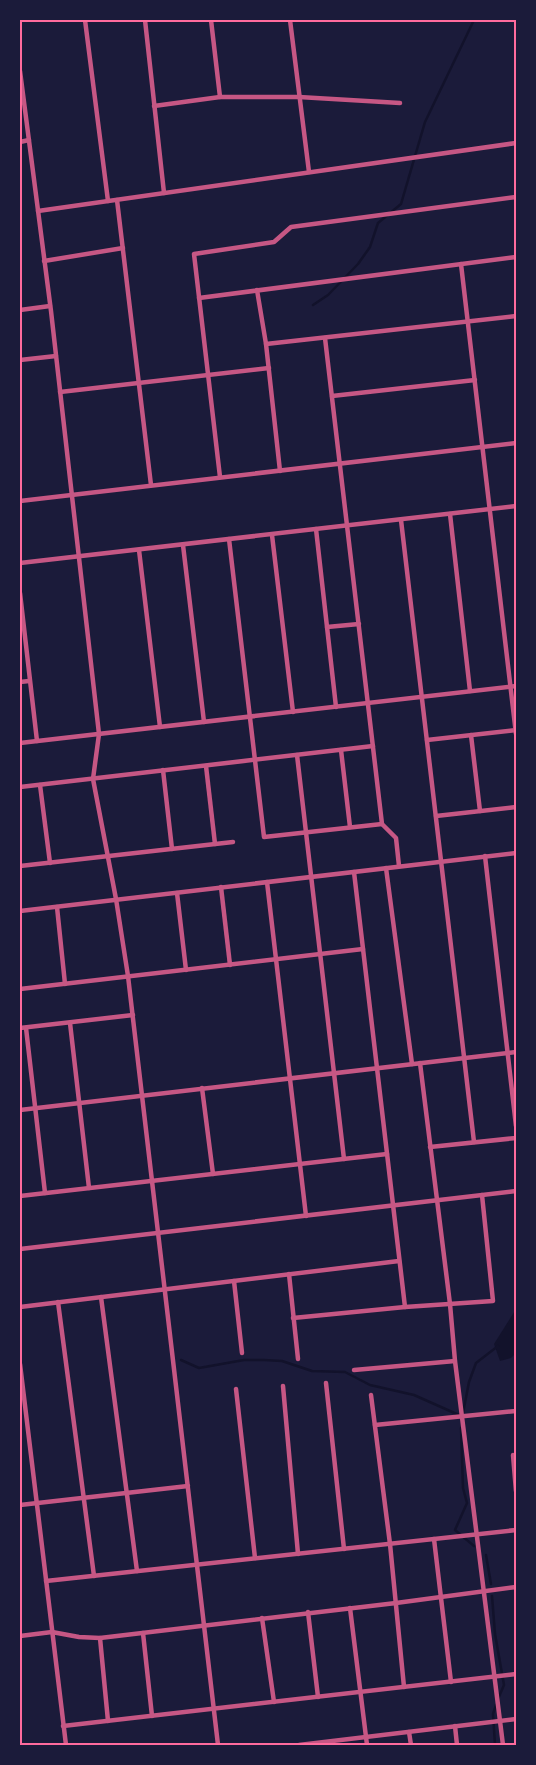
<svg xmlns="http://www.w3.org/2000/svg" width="536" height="1765" font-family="'Source Sans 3',sans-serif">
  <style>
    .water { fill: #12122b }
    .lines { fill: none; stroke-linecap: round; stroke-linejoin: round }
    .stream { stroke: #12122b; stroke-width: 2.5 }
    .minor { stroke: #c65784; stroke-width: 4.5 }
    .neatline { fill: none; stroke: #ff6b9d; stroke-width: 2 }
  </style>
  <rect width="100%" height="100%" fill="#1b1b3a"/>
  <!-- water -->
  <path class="water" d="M516,1309V1353L511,1358L500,1361L494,1344Z"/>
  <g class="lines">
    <!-- stream -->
    <g class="stream">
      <path d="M313,305L328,295L358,264L370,247L378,223L401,204L425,122L474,20"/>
      <path d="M181,1360L199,1368L244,1360H264L282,1361L312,1371L345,1372L370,1385L414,1395L459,1415"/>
      <path d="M463,1413L469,1382L476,1363L498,1346"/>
      <path d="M461,1428L463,1488L467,1503L455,1530L474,1546"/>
      <path d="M486,1555L491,1584"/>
      <path d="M492,1596L495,1634L504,1685L498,1699"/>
      <path d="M495,1745L493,1714L496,1705"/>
    </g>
    <!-- minor -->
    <g class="minor">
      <path d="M85,20L108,201"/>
      <path d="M145,20L164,193"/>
      <path d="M211,20L220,97"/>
      <path d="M290,20L309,172"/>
      <path d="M20,71L51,311L99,734L93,779L116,899L128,976L218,1745"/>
      <path d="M154,106L220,97H299L400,103"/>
      <path d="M20,142L29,140"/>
      <path d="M117,200L151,485"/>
      <path d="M38,211L516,143"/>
      <path d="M44,261L123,248"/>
      <path d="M461,264L516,734"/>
      <path d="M257,290L266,344L280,471"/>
      <path d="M199,298L516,257"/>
      <path d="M20,310L50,306"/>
      <path d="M325,338L382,824L396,838L399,866"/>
      <path d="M266,344L516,316"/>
      <path d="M20,360L56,356"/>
      <path d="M60,392L269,368"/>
      <path d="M332,396L475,380"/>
      <path d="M220,477L194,254L274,242L291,227L516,197"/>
      <path d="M20,501L516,443"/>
      <path d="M450,514L470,691"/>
      <path d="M401,520L474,1142"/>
      <path d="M316,529L336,707"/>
      <path d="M272,535L293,712"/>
      <path d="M229,539L264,837L382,824"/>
      <path d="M183,545L204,722"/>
      <path d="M139,550L160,727"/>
      <path d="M20,563L516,506"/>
      <path d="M20,593L37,741"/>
      <path d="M327,627L359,624"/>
      <path d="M20,682L29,681"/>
      <path d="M471,735L480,811"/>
      <path d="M427,740L516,730"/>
      <path d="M20,743L516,686"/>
      <path d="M341,750L350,827"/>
      <path d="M297,755L344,1159"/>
      <path d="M206,766L215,844"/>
      <path d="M163,770L172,849"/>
      <path d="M40,785L50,863"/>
      <path d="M20,787L373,746"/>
      <path d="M436,816L516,807"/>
      <path d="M485,856L516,1126"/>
      <path d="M20,866L233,842"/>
      <path d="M386,868L412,1064"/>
      <path d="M354,872L405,1307"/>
      <path d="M267,882L306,1216"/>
      <path d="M221,887L230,965"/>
      <path d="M177,893L186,970"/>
      <path d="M57,907L65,984"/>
      <path d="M20,911L516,853"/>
      <path d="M20,989L363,949"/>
      <path d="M70,1023L89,1188"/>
      <path d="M20,1028L133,1015"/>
      <path d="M26,1028L45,1193"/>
      <path d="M420,1063L450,1304L455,1361L503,1745"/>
      <path d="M202,1088L213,1174"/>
      <path d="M20,1110L516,1052"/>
      <path d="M430,1147L516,1138"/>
      <path d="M20,1196L387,1154"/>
      <path d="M20,1249L516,1191"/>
      <path d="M289,1274L298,1359"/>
      <path d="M234,1281L242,1353"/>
      <path d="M101,1297L137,1571"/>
      <path d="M58,1302L94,1576"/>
      <path d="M20,1307L399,1261"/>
      <path d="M293,1318L405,1307L493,1301L482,1195"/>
      <path d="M20,1364L66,1745"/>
      <path d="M354,1370L455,1361"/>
      <path d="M326,1383L344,1549"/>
      <path d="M283,1386L298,1554"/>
      <path d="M236,1389L255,1558"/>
      <path d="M371,1395L390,1544L404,1687"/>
      <path d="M375,1425L516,1411"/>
      <path d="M513,1455L516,1491"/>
      <path d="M20,1505L188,1486"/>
      <path d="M434,1539L451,1682"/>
      <path d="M46,1581L516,1530"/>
      <path d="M350,1608L367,1745"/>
      <path d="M308,1612L318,1697"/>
      <path d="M262,1618L274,1702"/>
      <path d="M143,1633L152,1716"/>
      <path d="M20,1636L52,1632L79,1637L100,1638L396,1603L516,1587"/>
      <path d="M100,1638L108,1721"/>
      <path d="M63,1726L516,1674"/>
      <path d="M455,1726L457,1745"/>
      <path d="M409,1732L411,1745"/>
      <path d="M299,1745L516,1719"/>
    </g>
  </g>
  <!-- border -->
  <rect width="536" height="1765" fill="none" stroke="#1b1b3a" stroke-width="42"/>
  <rect x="21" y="21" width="494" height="1723" class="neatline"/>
</svg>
